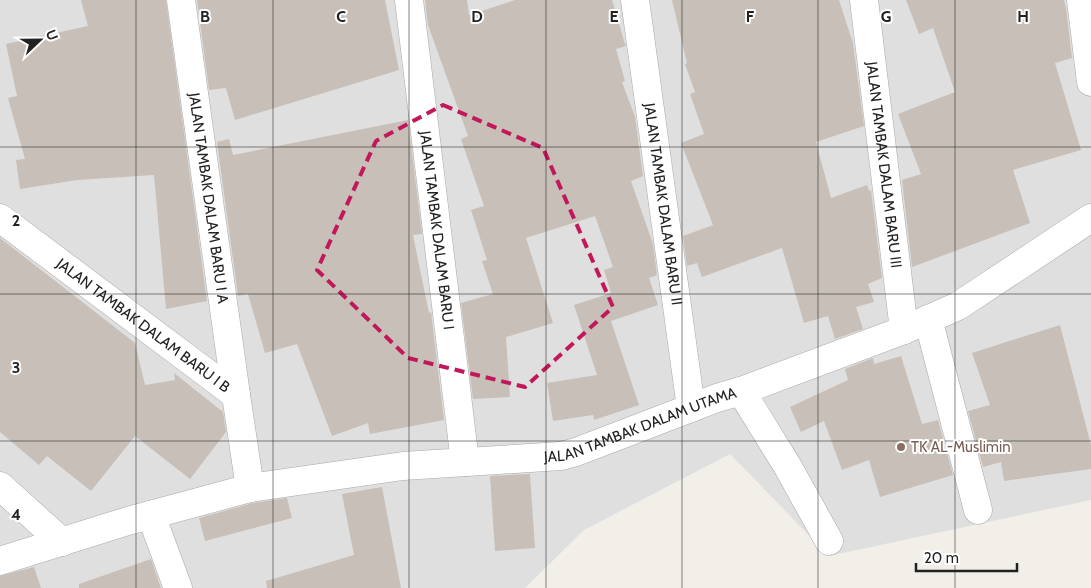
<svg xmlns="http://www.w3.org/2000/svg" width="1091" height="588" font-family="Cabin,sans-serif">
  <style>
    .residential { fill: #e0dfdf }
    .building { fill: #c7bfb8 }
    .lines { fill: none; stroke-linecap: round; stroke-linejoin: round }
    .minor-casing { stroke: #a9a9a9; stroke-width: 29 }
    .minor { stroke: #fff; stroke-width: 28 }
    .marked { fill: none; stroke: #c2185b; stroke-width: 4; stroke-dasharray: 10 6; stroke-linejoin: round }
    .grid { fill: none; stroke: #222; stroke-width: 1; stroke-opacity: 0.55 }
    .education-dot { fill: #8d6e63; stroke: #fff; stroke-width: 2 }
    .labels { text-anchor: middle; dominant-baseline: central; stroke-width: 4; stroke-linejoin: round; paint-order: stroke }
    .street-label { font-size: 15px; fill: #222; stroke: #fff }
    .education-label { font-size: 15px; fill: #785e54; stroke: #fff; text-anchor: start }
    .grid-label { font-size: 16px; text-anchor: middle; font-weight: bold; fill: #222; stroke: #fff; stroke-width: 4; stroke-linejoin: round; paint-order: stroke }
  </style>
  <rect width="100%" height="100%" fill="#f2efe9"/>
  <!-- residential -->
  <path class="residential" d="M0,0H1091V500L829,556L730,454L584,530L525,588H0Z"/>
  <!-- building -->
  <g class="building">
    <path d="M81,0H166L207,301L166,309L154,175L77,180L20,189L16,160L25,159L8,98L17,96L6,44L88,26Z"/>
    <path d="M197,0H385L399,70L235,120L226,88L209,90Z"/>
    <path d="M425,0H467L469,15L515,0H612L625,44L626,46L616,49L625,81L622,82L635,117L643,176L631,181L653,244L657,275L649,278L658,305L611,321L639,405L594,420L593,415L553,421L547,383L597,375L574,305L611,293L604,270L613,267L595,216L526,238L553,323L506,337L510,397L473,399L461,303L493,294L482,261L487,260L471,210L484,206L461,139L468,136L428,25Z"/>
    <path d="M672,0H839L853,43L864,126L816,142L831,198L867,185L869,191L871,190L882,278L868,284L874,302L856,307L863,329L835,339L828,316L804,323L782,248L702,277L697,263L687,266L683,236L713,225L681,143L704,134L690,94L695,92L685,64L687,63Z"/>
    <path d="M906,0H1064L1066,8L1072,58L1055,63L1081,150L1013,170L1030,223L912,267L902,180L921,174L898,114L955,92L933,28L919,34Z"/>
    <path d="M408,120L422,234L413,235L429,313L431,312L444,420L370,434L368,423L332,436L297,344L265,353L248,294L238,296L217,142L229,139L233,155Z"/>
    <path d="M0,238L135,343L145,385L175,380L174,373L223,412L226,432L190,479L135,436L91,491L47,456L39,465L0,432Z"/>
    <path d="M1060,325L1091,445V469L1004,481L1001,462L983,467L968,411L990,405L972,353Z"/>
    <path d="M901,356L922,424L938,420L953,475L880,497L869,460L842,470L824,421L801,432L790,407L848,380L845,369L873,358L874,364Z"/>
    <path d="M530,474L535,548L495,551L490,476Z"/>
    <path d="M382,487L401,588H267L266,581L354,555L342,494Z"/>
    <path d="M287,498L292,518L205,541L199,518L253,503Z"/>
    <path d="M151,559L161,588H79V584Z"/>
    <path d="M34,567L41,588H0V576Z"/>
  </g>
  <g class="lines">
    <defs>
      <g id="minor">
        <path id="s1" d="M181,0L236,395"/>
        <path id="s2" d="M409,0L465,462"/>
        <path id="s3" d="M635,0L691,408"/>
        <path id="s4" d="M864,0L904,330"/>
        <path d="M1081,0L1091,82"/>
        <path id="s5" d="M0,218L236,395L250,488"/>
        <path d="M928,319L978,510"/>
        <path d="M741,391L788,467L829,541"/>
        <path d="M0,486L62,542"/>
        <path d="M151,515L178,588"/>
        <path id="s6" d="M0,561L128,521L250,488L403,466L561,456L576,452L717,398L741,391L904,330L958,306L1091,218"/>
      </g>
    </defs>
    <!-- minor casing -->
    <use href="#minor" class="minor-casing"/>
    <!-- minor -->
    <use href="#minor" class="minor"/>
  </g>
  <!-- marked area -->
  <path class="marked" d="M443,105L543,148L613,307L525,387L408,358L317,270L376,141Z"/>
  <!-- grid -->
  <path class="grid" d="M136,0V588M273,0V588M409,0V588M546,0V588M682,0V588M818,0V588M955,0V588M0,147H1091M0,294H1091M0,441H1091"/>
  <!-- markers -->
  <circle class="education-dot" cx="901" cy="447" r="5"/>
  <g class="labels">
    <!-- street labels -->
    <g class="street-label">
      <text stroke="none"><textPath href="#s4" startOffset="166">JALAN TAMBAK DALAM BARU III</textPath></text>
      <text stroke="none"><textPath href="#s1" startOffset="200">JALAN TAMBAK DALAM BARU I A</textPath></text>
      <text stroke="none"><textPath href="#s3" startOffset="206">JALAN TAMBAK DALAM BARU II</textPath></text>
      <text stroke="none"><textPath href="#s2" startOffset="232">JALAN TAMBAK DALAM BARU I</textPath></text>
      <text stroke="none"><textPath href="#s5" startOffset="179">JALAN TAMBAK DALAM BARU I B</textPath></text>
      <text stroke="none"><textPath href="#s6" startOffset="658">JALAN TAMBAK DALAM UTAMA</textPath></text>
    </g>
    <!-- education labels -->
    <g class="education-label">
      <text x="911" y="447">TK AL-Muslimin</text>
    </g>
  </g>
  <g class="grid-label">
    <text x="205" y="22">B</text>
    <text x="341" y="22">C</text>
    <text x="477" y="22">D</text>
    <text x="614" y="22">E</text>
    <text x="750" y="22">F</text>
    <text x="886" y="22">G</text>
    <text x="1023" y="22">H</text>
    <text x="16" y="226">2</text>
    <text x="16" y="373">3</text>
    <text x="16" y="520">4</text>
  </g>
  <!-- north arrow -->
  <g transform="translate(40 40) rotate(68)" stroke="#ffffff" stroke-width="4" paint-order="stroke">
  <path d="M0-4L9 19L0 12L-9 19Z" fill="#222222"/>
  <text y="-8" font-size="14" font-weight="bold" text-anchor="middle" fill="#222222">U</text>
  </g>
  <!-- scale -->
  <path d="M916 563v8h101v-8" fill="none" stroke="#222222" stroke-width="2.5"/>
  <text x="924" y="563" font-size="15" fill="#222222" stroke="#ffffff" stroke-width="4" paint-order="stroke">20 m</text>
</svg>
